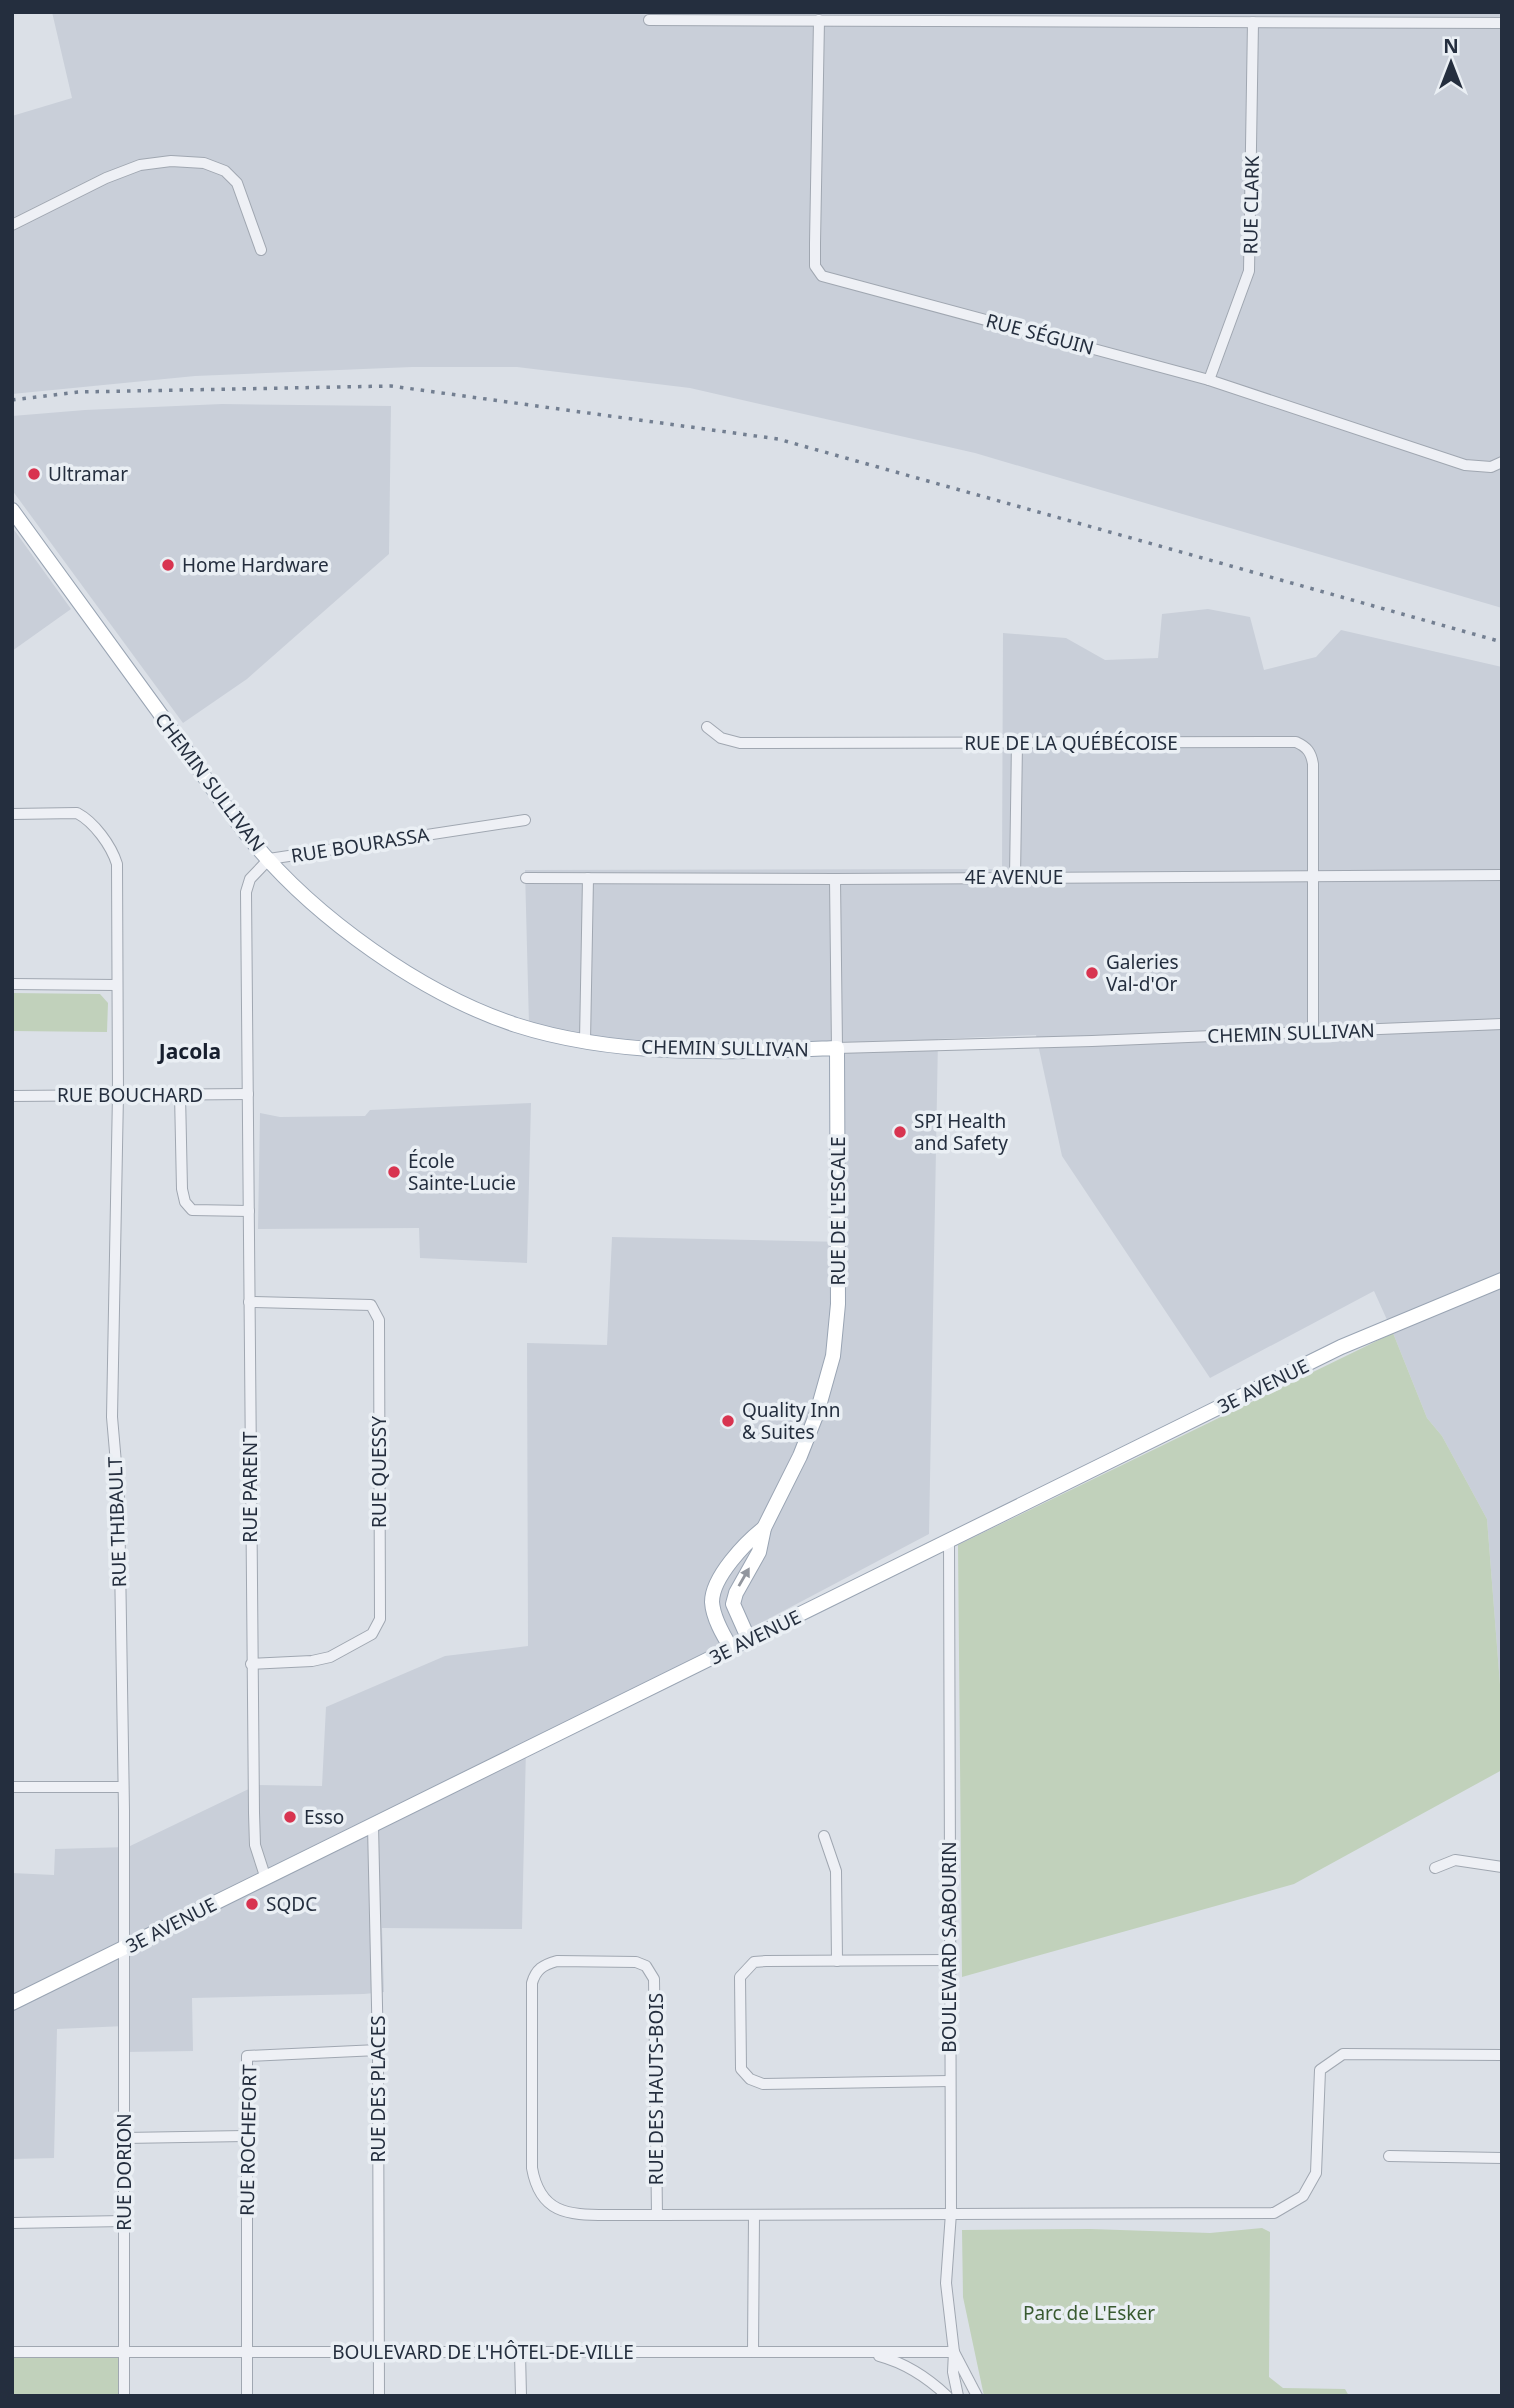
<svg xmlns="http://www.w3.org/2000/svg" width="1514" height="2408" font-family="'Noto Sans',sans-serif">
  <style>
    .built { fill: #c9cfd9 }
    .green { fill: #c1d1bb }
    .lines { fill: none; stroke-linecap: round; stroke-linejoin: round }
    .minor-casing { stroke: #a0a7b1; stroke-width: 12 }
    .major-casing { stroke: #99a4b3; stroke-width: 16 }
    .minor { stroke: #eef0f5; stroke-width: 10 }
    .major { stroke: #fff; stroke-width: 14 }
    .rail { stroke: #737f91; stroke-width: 3.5; stroke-dasharray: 3.5 7; stroke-linecap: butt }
    .oneway { fill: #92969e }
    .poi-dot { fill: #d83450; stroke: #eaeff4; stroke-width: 2.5 }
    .labels { text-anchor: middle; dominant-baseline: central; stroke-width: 7; stroke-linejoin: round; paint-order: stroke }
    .street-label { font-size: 19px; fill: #242e3e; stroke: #eaeff4 }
    .poi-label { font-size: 19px; fill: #242e3e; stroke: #eaeff4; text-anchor: start }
    .park-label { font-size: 19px; fill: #395a30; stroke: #eaeff4 }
    .neighbourhood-label { font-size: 21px; font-weight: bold; fill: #171f2e; stroke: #eaeff4 }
  </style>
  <rect width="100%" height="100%" fill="#dbe0e7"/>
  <!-- built -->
  <g class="built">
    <path d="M52,12H1502V608L975,453L690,388L517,367H412L195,376L12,394V116L72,98Z"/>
    <path d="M222,404L391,406L389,554L247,679L183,723L12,490V416L85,410Z"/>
    <path d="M12,527L71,609L12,651Z"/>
    <path d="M1208,609L1250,617L1264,670L1316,657L1341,630L1502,667V1710L1487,1519L1442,1436L1427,1418L1393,1333L1374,1291L1210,1378L1062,1156L1036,1035L938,1039L929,1534L526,1747L522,1929L382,1928L384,1992L364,1994L192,1998L193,2051L125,2052V2026L57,2029L54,2158L12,2159V1873L54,1875L55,1849L128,1847L257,1785L322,1786L326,1707L445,1656L528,1646L527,1343L607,1345L612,1237L844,1242L843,1045L603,1042L529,1025L525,870L1002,869L1003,633L1066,638L1105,660L1158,658L1162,614Z"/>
    <path d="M531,1103L527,1263L420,1258L419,1228L258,1229L260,1113L280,1117L365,1116L370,1110Z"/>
  </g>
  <!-- green -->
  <g class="green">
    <path d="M12,993L100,994L108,1003L107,1032L12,1031Z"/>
    <path d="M1393,1333L1427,1418L1442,1436L1487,1519L1502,1710V1770L1294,1884L962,1977L958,1545Z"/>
    <path d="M1262,2228L1270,2232L1269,2377L1283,2388L1345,2389L1349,2396H984L963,2297L962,2230L1090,2229L1210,2233Z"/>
    <path d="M12,2352L124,2353V2396H12Z"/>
  </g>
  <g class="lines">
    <defs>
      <g id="minor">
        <path d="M649,20L1502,23"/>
        <path d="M819,20L815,243V266L822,276L1209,380L1465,465L1491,467L1502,462"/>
        <path d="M12,225L106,178L140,165L171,161L204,163L225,171L237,183L261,250"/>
        <path d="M1209,380L1249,271L1253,22"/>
        <path d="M707,727L721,738L740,743L1296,742C1307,747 1311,752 1313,764V1032"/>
        <path d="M12,814L77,813C94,822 111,845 117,864L118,1094L112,1417L119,1498L124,1810V2396"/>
        <path d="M1015,877L1017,743"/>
        <path d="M526,878L835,879L1502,875"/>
        <path d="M835,879L837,1048L1092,1041L1502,1024"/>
        <path d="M12,984L116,985"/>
        <path d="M585,1041L588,878"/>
        <path d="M180,1094L182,1189L185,1202L192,1210L249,1211"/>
        <path d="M12,1096L248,1094"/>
        <path d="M249,1302L371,1305L379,1320L380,1619L372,1634L330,1657L312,1661L251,1664"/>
        <path d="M949,1540L951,2213L946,2283L954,2352L953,2372L958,2396"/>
        <path d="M12,1787H123"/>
        <path d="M373,1826L378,2050L379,2396"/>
        <path d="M824,1836L836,1871L837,1961"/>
        <path d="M1435,1868L1455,1860L1502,1867"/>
        <path d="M266,1879L255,1845L254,1813L246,892L250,879L269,859L525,820"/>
        <path d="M949,1960L766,1961L754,1962L740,1977L741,2069L750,2079L763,2084L950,2081"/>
        <path d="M124,2138L245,2136"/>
        <path d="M1389,2156L1502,2158"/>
        <path d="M657,2215C640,2215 624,2215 607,2215C567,2215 540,2213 532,2168V1983C536,1969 543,1965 557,1961L636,1962L646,1966L654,1979L657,2215L1274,2213L1303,2196L1316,2173L1320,2070L1343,2054L1502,2055"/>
        <path d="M12,2223L124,2221"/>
        <path d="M12,2352H954"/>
        <path d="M753,2352L754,2215"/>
        <path d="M954,2352L977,2396"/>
        <path d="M520,2353L521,2396"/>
        <path d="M879,2356C905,2363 927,2377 947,2396"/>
        <path d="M247,2396V2056L378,2050"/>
      </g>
      <g id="major">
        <path d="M12,510C60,576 108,642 156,708C188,752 218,799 252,841C315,918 422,994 516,1025C619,1058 730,1052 837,1048L838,1304L833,1356L817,1413L800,1456L764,1528L759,1552L736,1593L733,1604L749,1640"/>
        <path d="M731,1648C723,1635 713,1618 712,1602C712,1577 746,1542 764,1528"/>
        <path d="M12,2003L1341,1347L1502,1280"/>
      </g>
    </defs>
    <!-- minor casing -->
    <use href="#minor" class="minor-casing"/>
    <!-- major casing -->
    <use href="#major" class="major-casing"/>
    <!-- minor -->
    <use href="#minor" class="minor"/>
    <!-- major -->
    <use href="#major" class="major"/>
    <!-- rail -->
    <path class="rail" d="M12,400L78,392L391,386L778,439L1502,642"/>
  </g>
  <!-- one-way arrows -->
  <defs><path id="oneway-solid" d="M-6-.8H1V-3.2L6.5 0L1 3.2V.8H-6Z" transform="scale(1.75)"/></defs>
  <use class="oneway" href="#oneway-solid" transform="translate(744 1577) rotate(-60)"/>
  <!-- markers -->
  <g class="poi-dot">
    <circle cx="34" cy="474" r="7"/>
    <circle cx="168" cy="565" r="7"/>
    <circle cx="1092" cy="973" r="7"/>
    <circle cx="900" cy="1132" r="7"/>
    <circle cx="394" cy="1172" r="7"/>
    <circle cx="728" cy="1421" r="7"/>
    <circle cx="290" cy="1817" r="7"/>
    <circle cx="252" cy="1904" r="7"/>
  </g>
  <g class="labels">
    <!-- street labels -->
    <g class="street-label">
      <text transform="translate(1251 205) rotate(-89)">RUE CLARK</text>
      <text transform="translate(1040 334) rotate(15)">RUE SÉGUIN</text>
      <text x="1071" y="743">RUE DE LA QUÉBÉCOISE</text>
      <text transform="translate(210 782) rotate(53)">CHEMIN SULLIVAN</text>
      <text transform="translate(360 845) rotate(-9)">RUE BOURASSA</text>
      <text x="1014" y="877">4E AVENUE</text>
      <text transform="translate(1291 1033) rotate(-2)">CHEMIN SULLIVAN</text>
      <text transform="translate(725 1048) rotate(1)">CHEMIN SULLIVAN</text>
      <text x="130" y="1095">RUE BOUCHARD</text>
      <text transform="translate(838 1211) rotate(-90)">RUE DE L'ESCALE</text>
      <text transform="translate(1263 1386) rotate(-26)">3E AVENUE</text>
      <text transform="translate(379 1472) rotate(-90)">RUE QUESSY</text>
      <text transform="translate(250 1487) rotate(-90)">RUE PARENT</text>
      <text transform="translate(117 1522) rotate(-92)">RUE THIBAULT</text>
      <text transform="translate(755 1637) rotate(-26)">3E AVENUE</text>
      <text transform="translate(171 1925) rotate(-27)">3E AVENUE</text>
      <text transform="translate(949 1947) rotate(-90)">BOULEVARD SABOURIN</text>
      <text transform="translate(378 2089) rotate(-90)">RUE DES PLACES</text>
      <text transform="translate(656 2089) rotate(-90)">RUE DES HAUTS-BOIS</text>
      <text transform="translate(248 2140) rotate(-89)">RUE ROCHEFORT</text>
      <text transform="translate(124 2172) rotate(-90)">RUE DORION</text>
      <text x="483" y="2352">BOULEVARD DE L'HÔTEL-DE-VILLE</text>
    </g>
    <!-- poi labels -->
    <g class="poi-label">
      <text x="48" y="474">Ultramar</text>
      <text x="182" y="565">Home Hardware</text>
      <text x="1106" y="962">Galeries<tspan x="1106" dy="22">Val-d'Or</tspan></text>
      <text x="914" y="1121">SPI Health<tspan x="914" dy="22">and Safety</tspan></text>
      <text x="408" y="1161">École<tspan x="408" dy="22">Sainte-Lucie</tspan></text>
      <text x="742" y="1410">Quality Inn<tspan x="742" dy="22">&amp; Suites</tspan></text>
      <text x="304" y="1817">Esso</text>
      <text x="266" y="1904">SQDC</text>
    </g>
    <!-- park labels -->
    <g class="park-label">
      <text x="1089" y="2313">Parc de L'Esker</text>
    </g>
    <!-- neighbourhood labels -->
    <g class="neighbourhood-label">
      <text x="190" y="1051">Jacola</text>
    </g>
  </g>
  <!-- border -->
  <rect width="1514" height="2408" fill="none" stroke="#242e3e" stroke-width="28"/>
  <!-- north arrow -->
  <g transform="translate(1451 63)" stroke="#eaeff4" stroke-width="5" paint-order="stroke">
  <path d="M0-5L12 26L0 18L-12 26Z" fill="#242e3e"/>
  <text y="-10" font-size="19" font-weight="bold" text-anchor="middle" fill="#242e3e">N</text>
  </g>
</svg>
